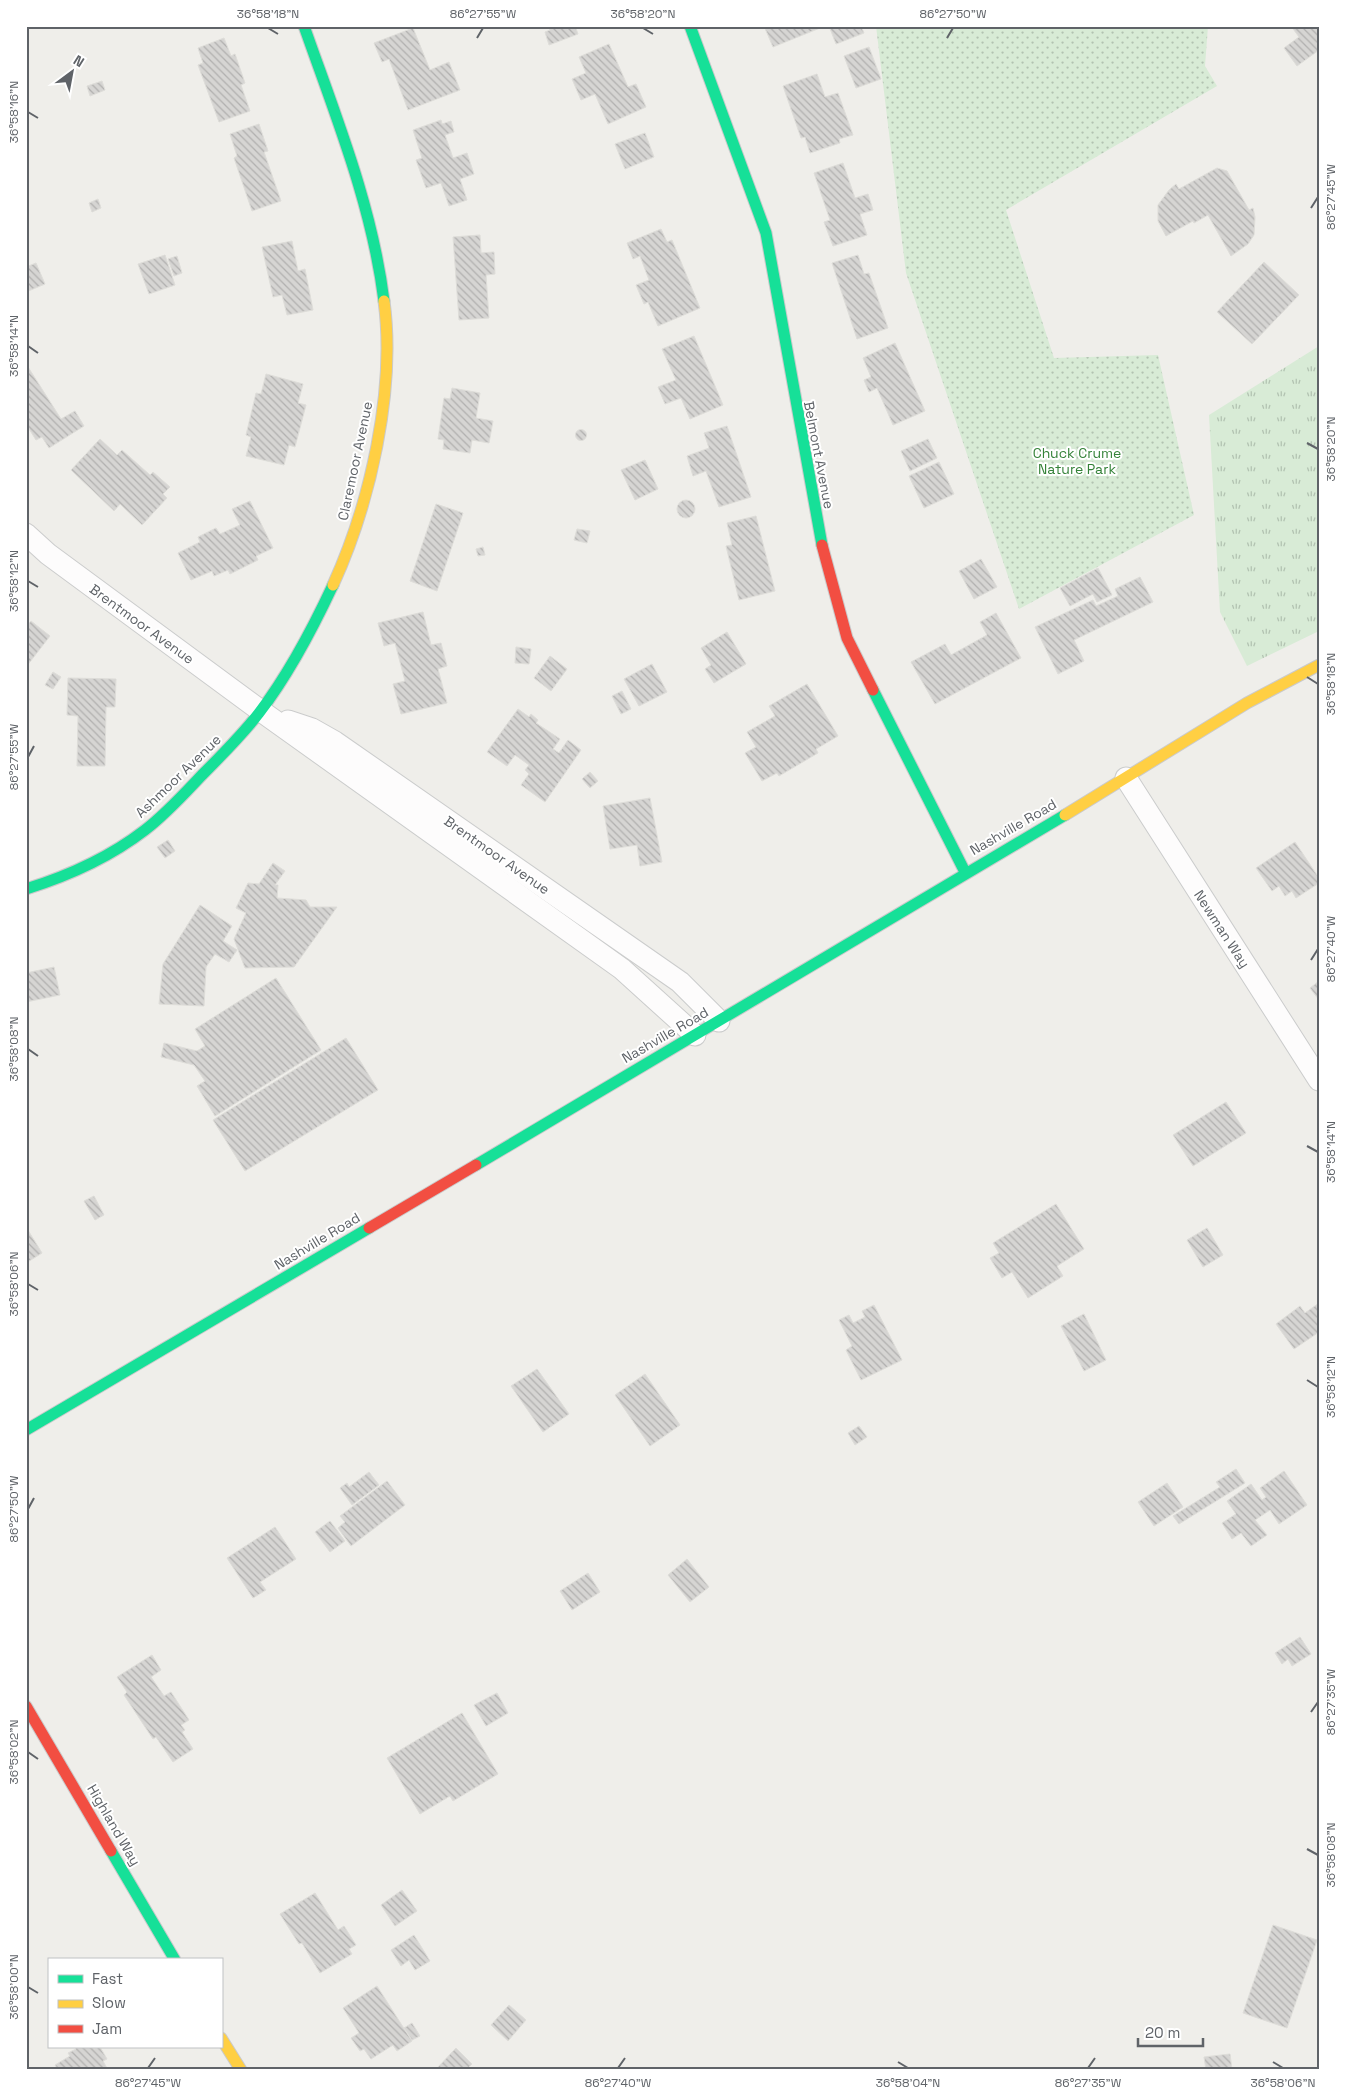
<svg xmlns="http://www.w3.org/2000/svg" width="1345" height="2096" font-family="'Space Grotesk',sans-serif">
  <style>
    .grass { fill: url(#grass-tufts) }
    .park { fill: url(#park-dots) }
    .building { fill: url(#building-back-hatch); stroke: #deddd9 }
    .lines { fill: none; stroke-linecap: round; stroke-linejoin: round }
    .street-casing { stroke: #cbcccc; stroke-width: 23 }
    .fast-casing { stroke: #cacacb; stroke-width: 13 }
    .slow-casing { stroke: #cacacb; stroke-width: 13 }
    .jam-casing { stroke: #cacacb; stroke-width: 13 }
    .street { stroke: #fdfcfc; stroke-width: 21 }
    .fast { stroke: #16e098; stroke-width: 11 }
    .slow { stroke: #ffcf43; stroke-width: 11 }
    .jam { stroke: #f24e42; stroke-width: 11 }
    .ticks { fill: none; stroke: #5f6368; stroke-width: 2 }
    .labels { text-anchor: middle; dominant-baseline: central; stroke-width: 4; stroke-linejoin: round; paint-order: stroke }
    .park-label { font-size: 14px; fill: #348238; stroke: #fff }
    .street-label { font-size: 14px; fill: #5f6368; stroke: #fff }
    .neatline { fill: none; stroke: #5f6368; stroke-width: 2 }
    .ticks-label { font-size: 12px; text-anchor: middle; fill: #5f6368 }
  </style>
  <defs>
    <pattern id="grass-tufts" width="24" height="20" patternUnits="userSpaceOnUse" patternTransform="scale(1.25)"><rect width="24" height="20" fill="#d8ebd6"/><path d="M3 7l-1-3M5 7V3M7 7l1-3M15 17l-1-3M17 17v-4M19 17l1-3" fill="none" stroke="#b2c2b1"/></pattern>
    <pattern id="park-dots" width="8" height="8" patternUnits="userSpaceOnUse" patternTransform="scale(1.25)"><rect width="8" height="8" fill="#d8ebd6"/><path d="M2 2h.1M6 6h.1" fill="none" stroke="#b2c2b1" stroke-width="1.8" stroke-linecap="round"/></pattern>
    <pattern id="building-back-hatch" width="6" height="6" patternUnits="userSpaceOnUse" patternTransform="scale(1.25)"><rect width="6" height="6" fill="#d6d5d3"/><path d="M-1 5l2 2M0 0l6 6M5-1l2 2" fill="none" stroke="#b1b0af"/></pattern>
  </defs>
  <rect width="100%" height="100%" fill="#efeeea"/>
  <!-- grass -->
  <path class="grass" d="M1319,346V631L1247,666L1220,612L1209,415Z"/>
  <!-- park -->
  <path class="park" d="M876,26H1208L1205,66L1217,86L1006,210L1054,358L1158,355L1194,515L1019,609L906,273Z"/>
  <!-- building -->
  <g class="building">
    <path d="M548,26H575L578,34L549,45L545,32L550,30Z"/>
    <path d="M764,26H819L820,28L773,47Z"/>
    <path d="M829,26H861L864,33L836,44Z"/>
    <path d="M1291,26H1319V50L1297,66L1284,48L1299,37Z"/>
    <path d="M413,28L430,70L449,62L460,90L408,110L389,59L382,62L374,43Z"/>
    <path d="M224,38L231,56L235,54L245,83L241,85L250,111L219,122L198,65L203,63L198,48Z"/>
    <path d="M609,44L628,87L636,84L646,107L608,124L595,94L581,100L572,79L586,73L579,57Z"/>
    <path d="M869,47L881,79L856,88L844,56Z"/>
    <path d="M817,74L825,97L838,93L853,135L839,139L840,143L810,153L805,137L801,138L783,86Z"/>
    <path d="M102,81L105,90L90,96L87,86Z"/>
    <path d="M441,120L442,124L451,121L454,132L445,135L453,158L467,153L474,174L460,179L467,200L449,206L441,183L426,188L416,160L422,158L413,130Z"/>
    <path d="M259,124L268,151L264,152L281,201L252,211L234,158L237,156L230,134Z"/>
    <path d="M645,133L654,157L625,169L615,144Z"/>
    <path d="M843,163L855,198L868,194L873,210L860,214L867,235L833,246L824,222L830,220L814,173Z"/>
    <path d="M1217,168L1227,171L1249,210L1253,208L1255,217L1254,235L1248,244L1231,256L1208,215L1194,223L1193,221L1166,236L1158,221V205L1169,190L1176,184L1179,189Z"/>
    <path d="M98,199L101,208L92,212L89,203Z"/>
    <path d="M661,229L667,242L672,240L700,308L658,326L648,302L644,304L636,285L649,280L640,256L633,259L627,243Z"/>
    <path d="M480,235L481,253L494,252L495,274L486,275L489,318L459,320L453,237Z"/>
    <path d="M292,241L298,271L305,269L313,310L287,315L282,295L273,297L262,247Z"/>
    <path d="M165,255L175,285L149,294L138,264Z"/>
    <path d="M858,255L864,274L869,273L888,328L857,339L832,263Z"/>
    <path d="M177,256L182,273L174,276L168,259Z"/>
    <path d="M1264,262L1299,295L1252,344L1217,312Z"/>
    <path d="M36,263L45,284L26,292V267Z"/>
    <path d="M694,336L723,405L690,419L681,398L665,404L658,387L676,380L662,349Z"/>
    <path d="M895,343L925,411L893,425L877,388L869,392L864,380L871,377L863,358Z"/>
    <path d="M28,367L61,419L75,411L84,426L49,448L42,437L36,440L26,424V368Z"/>
    <path d="M266,374L303,384L298,403L306,405L295,447L289,445L284,465L246,456L251,437L246,435L256,393L261,394Z"/>
    <path d="M452,388L480,393L476,418L493,421L489,443L472,440L470,453L443,449L444,440L438,439L444,398L450,399Z"/>
    <path d="M727,426L751,497L719,507L706,471L693,476L687,456L709,448L704,433Z"/>
    <circle cx="581" cy="435" r="5.5"/>
    <path d="M100,439L117,455L122,450L150,475L153,472L170,487L163,494L167,498L142,525L120,504L114,511L71,470Z"/>
    <path d="M928,439L937,458L910,471L901,451Z"/>
    <path d="M645,460L658,489L635,500L621,470Z"/>
    <path d="M939,462L954,494L924,508L909,476Z"/>
    <circle cx="686" cy="509" r="9"/>
    <path d="M250,501L273,548L256,556L258,560L230,574L228,570L214,576L212,571L191,580L178,553L200,542L198,537L216,528L220,534L240,525L232,509Z"/>
    <path d="M436,504L463,513L437,591L410,581Z"/>
    <path d="M756,516L775,591L739,600L726,546L732,545L727,523Z"/>
    <path d="M577,529L590,531L587,543L574,540Z"/>
    <path d="M483,547L485,555L478,556L476,549Z"/>
    <path d="M981,559L997,587L974,599L959,571Z"/>
    <path d="M1098,568L1112,595L1097,602L1093,594L1070,606L1060,588Z"/>
    <path d="M1140,577L1153,602L1074,640L1084,661L1058,674L1035,627L1093,600L1096,606L1118,596L1115,589Z"/>
    <path d="M423,612L431,645L441,643L447,666L438,669L447,703L401,714L393,684L405,681L395,643L384,646L378,623Z"/>
    <path d="M996,613L1021,658L935,704L911,662L945,644L951,655L987,635L980,622Z"/>
    <path d="M31,621L50,636L26,667V627Z"/>
    <path d="M727,632L746,664L714,683L705,669L711,665L701,648Z"/>
    <path d="M516,647L531,649L529,664L515,663Z"/>
    <path d="M550,656L567,669L551,691L534,678Z"/>
    <path d="M652,664L667,692L639,706L624,679Z"/>
    <path d="M53,672L61,677L53,689L45,685Z"/>
    <path d="M68,678L116,679L115,707H106L105,766H77L78,716L67,715Z"/>
    <path d="M807,684L838,736L816,749L818,753L779,776L777,773L762,781L745,753L756,747L747,732L775,716L769,706Z"/>
    <path d="M622,691L631,709L621,714L612,696Z"/>
    <path d="M518,709L529,717L531,714L538,720L536,723L560,739L553,749L559,753L568,740L581,750L545,802L521,785L529,774L525,770L529,765L515,755L507,766L487,752Z"/>
    <path d="M590,772L598,781L590,788L582,779Z"/>
    <path d="M650,798L662,862L640,866L637,845L610,849L603,806Z"/>
    <path d="M168,840L175,851L165,858L157,847Z"/>
    <path d="M1295,842L1319,878V883L1296,898L1292,891L1285,896L1279,886L1272,891L1256,868Z"/>
    <path d="M273,863L285,871L275,885H278L277,898L306,900L310,907H337L294,967L245,968L234,939L246,913L236,908L248,883L259,884Z"/>
    <path d="M200,905L232,926L223,941L237,950L229,962L215,954L206,967L204,1006L159,1004L163,964Z"/>
    <path d="M54,967L60,995L26,1002V973Z"/>
    <path d="M276,978L321,1050L215,1116L197,1086L205,1081L194,1065L161,1057L164,1043L197,1051L205,1046L195,1029Z"/>
    <path d="M1319,981V1000L1310,988Z"/>
    <path d="M346,1038L378,1090L245,1171L213,1120Z"/>
    <path d="M1226,1102L1246,1133L1193,1166L1173,1135Z"/>
    <path d="M94,1196L104,1215L95,1220L84,1201Z"/>
    <path d="M1056,1204L1084,1249L1057,1266L1063,1276L1028,1298L1012,1272L1002,1278L990,1258L999,1253L993,1243Z"/>
    <path d="M26,1227L42,1253L26,1263Z"/>
    <path d="M1207,1228L1223,1255L1203,1267L1187,1240Z"/>
    <path d="M1319,1303V1332L1294,1349L1276,1324L1300,1306L1305,1313Z"/>
    <path d="M874,1305L902,1360L861,1380L846,1350L852,1346L839,1320L849,1315L853,1323L865,1317L862,1311Z"/>
    <path d="M1084,1314L1106,1360L1084,1371L1061,1326Z"/>
    <path d="M537,1369L569,1414L543,1432L511,1386Z"/>
    <path d="M645,1374L680,1425L650,1446L615,1395Z"/>
    <path d="M859,1426L867,1437L855,1445L848,1433Z"/>
    <path d="M1236,1469L1245,1483L1179,1524L1173,1516L1220,1487L1216,1482Z"/>
    <path d="M1284,1471L1307,1505L1279,1524L1270,1510L1255,1520L1267,1535L1251,1546L1241,1533L1232,1539L1222,1523L1236,1514L1227,1501L1251,1484L1262,1500L1266,1497L1260,1488Z"/>
    <path d="M369,1472L379,1485L352,1505L340,1488L347,1483L349,1487Z"/>
    <path d="M387,1481L405,1505L351,1546L338,1528L345,1522L340,1516Z"/>
    <path d="M1167,1483L1183,1507L1154,1526L1138,1502Z"/>
    <path d="M330,1521L345,1541L330,1552L315,1532Z"/>
    <path d="M275,1527L296,1559L260,1582L266,1590L253,1598L227,1558Z"/>
    <path d="M687,1559L709,1587L690,1602L668,1575Z"/>
    <path d="M588,1573L600,1592L572,1610L560,1591Z"/>
    <path d="M1300,1637L1311,1654L1292,1666L1288,1659L1282,1664L1275,1653Z"/>
    <path d="M152,1655L161,1670L151,1677L164,1696L171,1692L189,1720L181,1725L185,1730L182,1732L193,1749L173,1762L156,1737L153,1739L124,1695L127,1692L117,1677Z"/>
    <path d="M497,1693L508,1713L486,1726L474,1705Z"/>
    <path d="M462,1713L498,1774L453,1801L450,1796L420,1814L387,1758Z"/>
    <path d="M402,1890L417,1911L395,1926L381,1905Z"/>
    <path d="M315,1893L338,1930L344,1926L356,1945L349,1949L352,1954L320,1973L302,1943L299,1944L280,1914Z"/>
    <path d="M1273,1925L1317,1940L1287,2028L1243,2013Z"/>
    <path d="M414,1935L430,1961L415,1970L409,1960L401,1966L391,1950Z"/>
    <path d="M377,1986L412,2041L397,2051L393,2045L371,2059L364,2049L360,2051L351,2038L359,2033L343,2008Z"/>
    <path d="M509,2005L526,2020L508,2041L491,2025Z"/>
    <path d="M412,2023L420,2036L412,2040L404,2028Z"/>
    <path d="M75,2047H93L94,2049L100,2047L107,2059L103,2061L108,2070H58L55,2065L70,2056L68,2053L76,2049Z"/>
    <path d="M456,2048L472,2064L466,2070H440L438,2067Z"/>
    <path d="M1230,2054L1232,2070H1206L1204,2057Z"/>
  </g>
  <g class="lines">
    <defs>
      <g id="street">
        <path d="M26,534L48,554L261,711L622,969L695,1035"/>
        <path d="M288,721L312,729L335,742L680,982L719,1021"/>
        <path d="M1126,778L1319,1080"/>
      </g>
      <g id="fast">
        <path d="M304,26C336,117 372,205 384,301"/>
        <path d="M690,26L766,233L822,545"/>
        <path d="M873,690L965,872"/>
        <path d="M26,889C68,876 110,857 145,830C166,814 184,794 202,775C222,755 242,735 259,713C289,674 312,630 333,585"/>
        <path d="M476,1165L1065,815"/>
        <path d="M26,1430L369,1228"/>
        <path d="M111,1851L175,1960"/>
      </g>
      <g id="slow">
        <path d="M333,585C370,504 396,390 384,301"/>
        <path d="M1065,815L1247,703L1319,665"/>
        <path d="M221,2038L241,2070"/>
      </g>
      <g id="jam">
        <path d="M822,545L847,638L873,690"/>
        <path d="M369,1228L476,1165"/>
        <path d="M26,1706L111,1851"/>
      </g>
    </defs>
    <!-- street casing -->
    <use href="#street" class="street-casing"/>
    <!-- fast casing -->
    <use href="#fast" class="fast-casing"/>
    <!-- slow casing -->
    <use href="#slow" class="slow-casing"/>
    <!-- jam casing -->
    <use href="#jam" class="jam-casing"/>
    <!-- street -->
    <use href="#street" class="street"/>
    <!-- fast -->
    <use href="#fast" class="fast"/>
    <!-- slow -->
    <use href="#slow" class="slow"/>
    <!-- jam -->
    <use href="#jam" class="jam"/>
  </g>
  <!-- ticks -->
  <path class="ticks" d="M268,28L278,34M643,28L653,34M477,38L483,28M947,38L953,28M28,112L38,118M1311,208L1318,197M28,346L38,353M1307,443L1318,449M28,581L38,587M1307,677L1318,684M28,757L34,746M1311,960L1318,949M28,1049L38,1056M1307,1146L1318,1152M28,1284L38,1290M1307,1380L1318,1387M28,1509L34,1498M1311,1712L1318,1702M28,1752L38,1759M1307,1849L1318,1855M28,1987L38,1993M898,2062L908,2068M1273,2062L1283,2068M148,2068L155,2058M618,2068L625,2058M1088,2068L1095,2058"/>
  <g class="labels">
    <!-- park labels -->
    <g class="park-label">
      <text x="1077" y="453">Chuck Crume<tspan x="1077" dy="16">Nature Park</tspan></text>
    </g>
    <!-- street labels -->
    <g class="street-label">
      <text transform="translate(819 455) rotate(79)">Belmont Avenue</text>
      <text transform="translate(355 461) rotate(-78)">Claremoor Avenue</text>
      <text transform="translate(142 624) rotate(36)">Brentmoor Avenue</text>
      <text transform="translate(178 776) rotate(-44)">Ashmoor Avenue</text>
      <text transform="translate(1013 827) rotate(-30)">Nashville Road</text>
      <text transform="translate(497 855) rotate(35)">Brentmoor Avenue</text>
      <text transform="translate(1222 929) rotate(57)">Newman Way</text>
      <text transform="translate(665 1035) rotate(-30)">Nashville Road</text>
      <text transform="translate(317 1241) rotate(-31)">Nashville Road</text>
      <text transform="translate(114 1825) rotate(60)">Highland Way</text>
    </g>
  </g>
  <!-- border -->
  <rect width="1345" height="2096" fill="none" stroke="#ffffff" stroke-width="55"/>
  <!-- legend -->
  <rect x="48" y="1958" width="175" height="90" fill="#ffffff" stroke="#bfc1c3"/>
  <rect x="58" y="1975" width="25" height="8" fill="#16e098" stroke="#bfc1c3"/>
  <text x="92" y="1984" font-size="15" fill="#5f6368">Fast</text>
  <rect x="58" y="2000" width="25" height="8" fill="#ffcf43" stroke="#bfc1c3"/>
  <text x="92" y="2008" font-size="15" fill="#5f6368">Slow</text>
  <rect x="58" y="2025" width="25" height="8" fill="#f24e42" stroke="#bfc1c3"/>
  <text x="92" y="2034" font-size="15" fill="#5f6368">Jam</text>
  <!-- north arrow -->
  <g transform="translate(72 72) rotate(32)" stroke="#ffffff" stroke-width="4" paint-order="stroke">
  <path d="M0-4L9 19L0 12L-9 19Z" fill="#5f6368"/>
  <text y="-8" font-size="14" font-weight="bold" text-anchor="middle" fill="#5f6368">N</text>
  </g>
  <!-- scale -->
  <path d="M1138 2038v8h65v-8" fill="none" stroke="#5f6368" stroke-width="2.5"/>
  <text x="1145" y="2038" font-size="15" fill="#5f6368" stroke="#ffffff" stroke-width="4" paint-order="stroke">20 m</text>
  <rect x="28" y="28" width="1290" height="2040" class="neatline"/>
  <g class="ticks-label">
    <text x="268" y="18">36°58'18"N</text>
    <text x="483" y="18">86°27'55"W</text>
    <text x="643" y="18">36°58'20"N</text>
    <text x="953" y="18">86°27'50"W</text>
    <text transform="translate(14 112) rotate(-90)" y="4">36°58'16"N</text>
    <text transform="translate(1331 197) rotate(-90)" y="4">86°27'45"W</text>
    <text transform="translate(14 346) rotate(-90)" y="4">36°58'14"N</text>
    <text transform="translate(1331 449) rotate(-90)" y="4">36°58'20"N</text>
    <text transform="translate(14 581) rotate(-90)" y="4">36°58'12"N</text>
    <text transform="translate(1331 684) rotate(-90)" y="4">36°58'18"N</text>
    <text transform="translate(14 757) rotate(-90)" y="4">86°27'55"W</text>
    <text transform="translate(1331 949) rotate(-90)" y="4">86°27'40"W</text>
    <text transform="translate(14 1049) rotate(-90)" y="4">36°58'08"N</text>
    <text transform="translate(1331 1152) rotate(-90)" y="4">36°58'14"N</text>
    <text transform="translate(14 1284) rotate(-90)" y="4">36°58'06"N</text>
    <text transform="translate(1331 1387) rotate(-90)" y="4">36°58'12"N</text>
    <text transform="translate(14 1509) rotate(-90)" y="4">86°27'50"W</text>
    <text transform="translate(1331 1702) rotate(-90)" y="4">86°27'35"W</text>
    <text transform="translate(14 1752) rotate(-90)" y="4">36°58'02"N</text>
    <text transform="translate(1331 1855) rotate(-90)" y="4">36°58'08"N</text>
    <text transform="translate(14 1987) rotate(-90)" y="4">36°58'00"N</text>
    <text x="148" y="2087">86°27'45"W</text>
    <text x="618" y="2087">86°27'40"W</text>
    <text x="908" y="2087">36°58'04"N</text>
    <text x="1088" y="2087">86°27'35"W</text>
    <text x="1283" y="2087">36°58'06"N</text>
  </g>
</svg>
